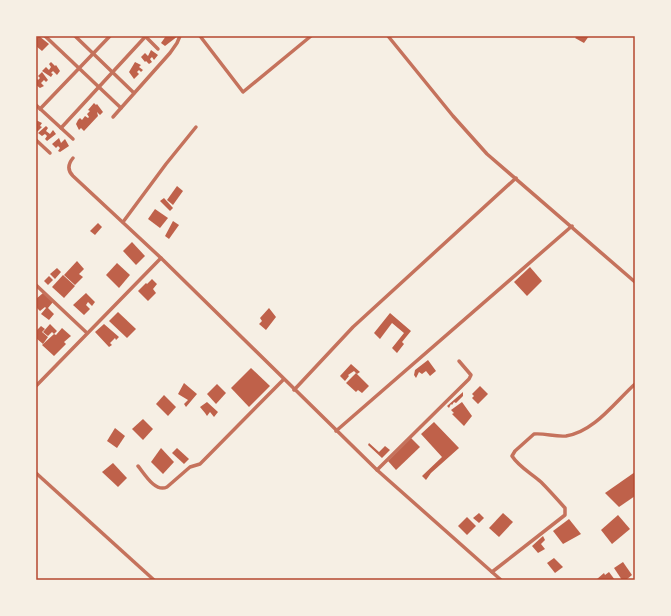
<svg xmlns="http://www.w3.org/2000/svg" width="671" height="616" font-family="Arial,sans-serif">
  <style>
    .building { fill: #bf614a }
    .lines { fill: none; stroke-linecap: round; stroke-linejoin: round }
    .minor { stroke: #c5725c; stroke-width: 3.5 }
    .neatline { fill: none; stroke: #b5482f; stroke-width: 1.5 }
  </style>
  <rect width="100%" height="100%" fill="#f6efe4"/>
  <!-- building -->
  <g class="building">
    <path d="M39,36L49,44L42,51L36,46V39Z"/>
    <path d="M166,36H178L165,46L161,43Z"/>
    <path d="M577,36H589L584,43L575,38Z"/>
    <path d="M151,50L158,55L154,60L152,57L150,59L152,62L149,64L146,61L145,62L141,57L145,53L148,56Z"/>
    <path d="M51,62L55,66L56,65L60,71L57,75L53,71L51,73L53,74L51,77L42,71L46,67L49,70L51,67L49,64Z"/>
    <path d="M135,62L141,65L139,67L143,70L141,72L139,70L137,72L139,74L134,79L129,72Z"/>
    <path d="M42,72L48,80L46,82L44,80L41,83L44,86L40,88L36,85V78L38,80L40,78L38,76Z"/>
    <path d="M94,103L96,105L97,104L103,112L100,115L97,112L98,116L84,131L81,128L79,130L76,124L78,120L80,118L82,120L85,116L88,118L89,117L87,114L90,111L88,110Z"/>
    <path d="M36,120L42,123L40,126L42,127L37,132Z"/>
    <path d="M46,126L48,128L46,131L50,134L53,130L56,134L47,141L45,139L47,136L45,134L42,136L38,133Z"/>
    <path d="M59,138L61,143L65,139L69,146L60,152L58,151L60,148L58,146L56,148L52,144Z"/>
    <path d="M177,186L183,191L173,205L167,200Z"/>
    <path d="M164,198L173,208L170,211L160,201Z"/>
    <path d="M155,209L168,218L160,228L148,219Z"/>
    <path d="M173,221L179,225L169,239L165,236Z"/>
    <path d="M98,223L102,227L95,235L90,231Z"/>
    <path d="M132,242L145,256L136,265L123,251Z"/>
    <path d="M77,261L84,269L79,274L83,277L75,285L64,275Z"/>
    <path d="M117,263L130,275L119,288L106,275Z"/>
    <path d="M530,267L542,281L527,296L514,282Z"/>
    <path d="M57,268L61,272L55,279L50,274Z"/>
    <path d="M63,275L75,286L64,298L52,287Z"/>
    <path d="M49,276L53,280L48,285L44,281Z"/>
    <path d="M152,279L157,284L153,289L156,293L148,301L138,291L146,283L147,284Z"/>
    <path d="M43,293L53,302L48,308L54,314L49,320L41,314L46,308L45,307L40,311L36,307V299Z"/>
    <path d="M86,293L95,302L92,306L88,302L86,305L90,309L84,315L73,305Z"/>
    <path d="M269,308L276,317L266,330L259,324L262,321L260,318Z"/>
    <path d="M118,312L136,329L127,338L109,321Z"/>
    <path d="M390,313L411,331L402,342L404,344L397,353L392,348L404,333L392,323L380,339L374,333Z"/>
    <path d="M50,324L57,331L54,334L52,332L48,336L43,332Z"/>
    <path d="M104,324L119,337L116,340L115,338L110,343L112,345L109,347L95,332Z"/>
    <path d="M41,326L45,329L42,332L48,337L43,344L36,338V331Z"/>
    <path d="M62,328L71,336L64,342L66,344L54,356L42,345L54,334L56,335Z"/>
    <path d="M428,360L436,371L430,376L426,371L422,374L419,372L416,378L414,375L415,370Z"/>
    <path d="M351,364L360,372L357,374L354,371L348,375L349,376L345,381L340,376Z"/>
    <path d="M251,368L270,386L249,407L231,388Z"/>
    <path d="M356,373L369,386L362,393L358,390L356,392L346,383Z"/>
    <path d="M184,383L197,394L186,407L184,404L188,400L178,394Z"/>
    <path d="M217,384L226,393L216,404L207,394Z"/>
    <path d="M480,386L488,394L478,404L472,398L474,396L472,394Z"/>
    <path d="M463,392V396L456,403L454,402L452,405L451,404L449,408L447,406Z"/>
    <path d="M164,395L176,407L168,416L156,404Z"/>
    <path d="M207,402L218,412L214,417L210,412L207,416L205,413L207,410L205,413L200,407Z"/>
    <path d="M462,402L472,416L464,426L452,414L454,413L451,410Z"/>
    <path d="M143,419L153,429L143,440L132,429Z"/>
    <path d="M434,422L459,448L431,473L426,480L422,476L442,457L421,434Z"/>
    <path d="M115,428L125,436L117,448L107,441Z"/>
    <path d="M411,438L420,447L396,470L388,461Z"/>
    <path d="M369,443L379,452L385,446L390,450L382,458L368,445Z"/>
    <path d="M161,448L174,462L163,474L151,462Z"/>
    <path d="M177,448L189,459L184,464L172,453Z"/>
    <path d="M113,463L127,478L118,487L102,472Z"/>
    <path d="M635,472V496L619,507L605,493Z"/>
    <path d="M479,513L484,518L479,523L473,518Z"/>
    <path d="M503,513L513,522L499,537L489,528Z"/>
    <path d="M618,515L630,529L612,544L601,530Z"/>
    <path d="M467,517L476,526L467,535L458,526Z"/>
    <path d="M569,519L581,534L563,544L553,531Z"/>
    <path d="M543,536L545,540L541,544L545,549L538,553L532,546Z"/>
    <path d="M554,558L563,567L555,573L547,563Z"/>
    <path d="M623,562L632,575L626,580H622L614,568Z"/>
    <path d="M609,572L615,580L597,579L604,573L605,575Z"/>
  </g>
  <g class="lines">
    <!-- minor -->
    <g class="minor">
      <path d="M45,36L121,108"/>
      <path d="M75,36L134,93"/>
      <path d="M145,36L158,49"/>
      <path d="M200,36L243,92L311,36"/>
      <path d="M388,36L453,116L487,154L635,282"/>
      <path d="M36,105L73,139"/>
      <path d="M40,109L110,36"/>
      <path d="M113,117L170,53L177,43L180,36"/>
      <path d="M61,128L145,37"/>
      <path d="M36,140L50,153"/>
      <path d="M73,158C68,164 67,170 73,176L161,258L377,470L501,580"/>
      <path d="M123,222L166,164L196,127"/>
      <path d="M36,285L87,333"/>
      <path d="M36,386L161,258"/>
      <path d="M294,390L353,327L516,178"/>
      <path d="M336,431L572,226"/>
      <path d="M138,466C144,473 155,493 167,487L190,467L200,464L283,380"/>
      <path d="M377,470L469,379L471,375L459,361"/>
      <path d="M36,473L154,580"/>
      <path d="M492,572L565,515V508C557,499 549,490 541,482C531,473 519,467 512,456L515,451L534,434C545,433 555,437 566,436C594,432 615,402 635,384"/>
    </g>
  </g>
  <!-- border -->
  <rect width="671" height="616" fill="none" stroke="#f6efe4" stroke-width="74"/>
  <rect x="37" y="37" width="597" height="542" class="neatline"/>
</svg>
